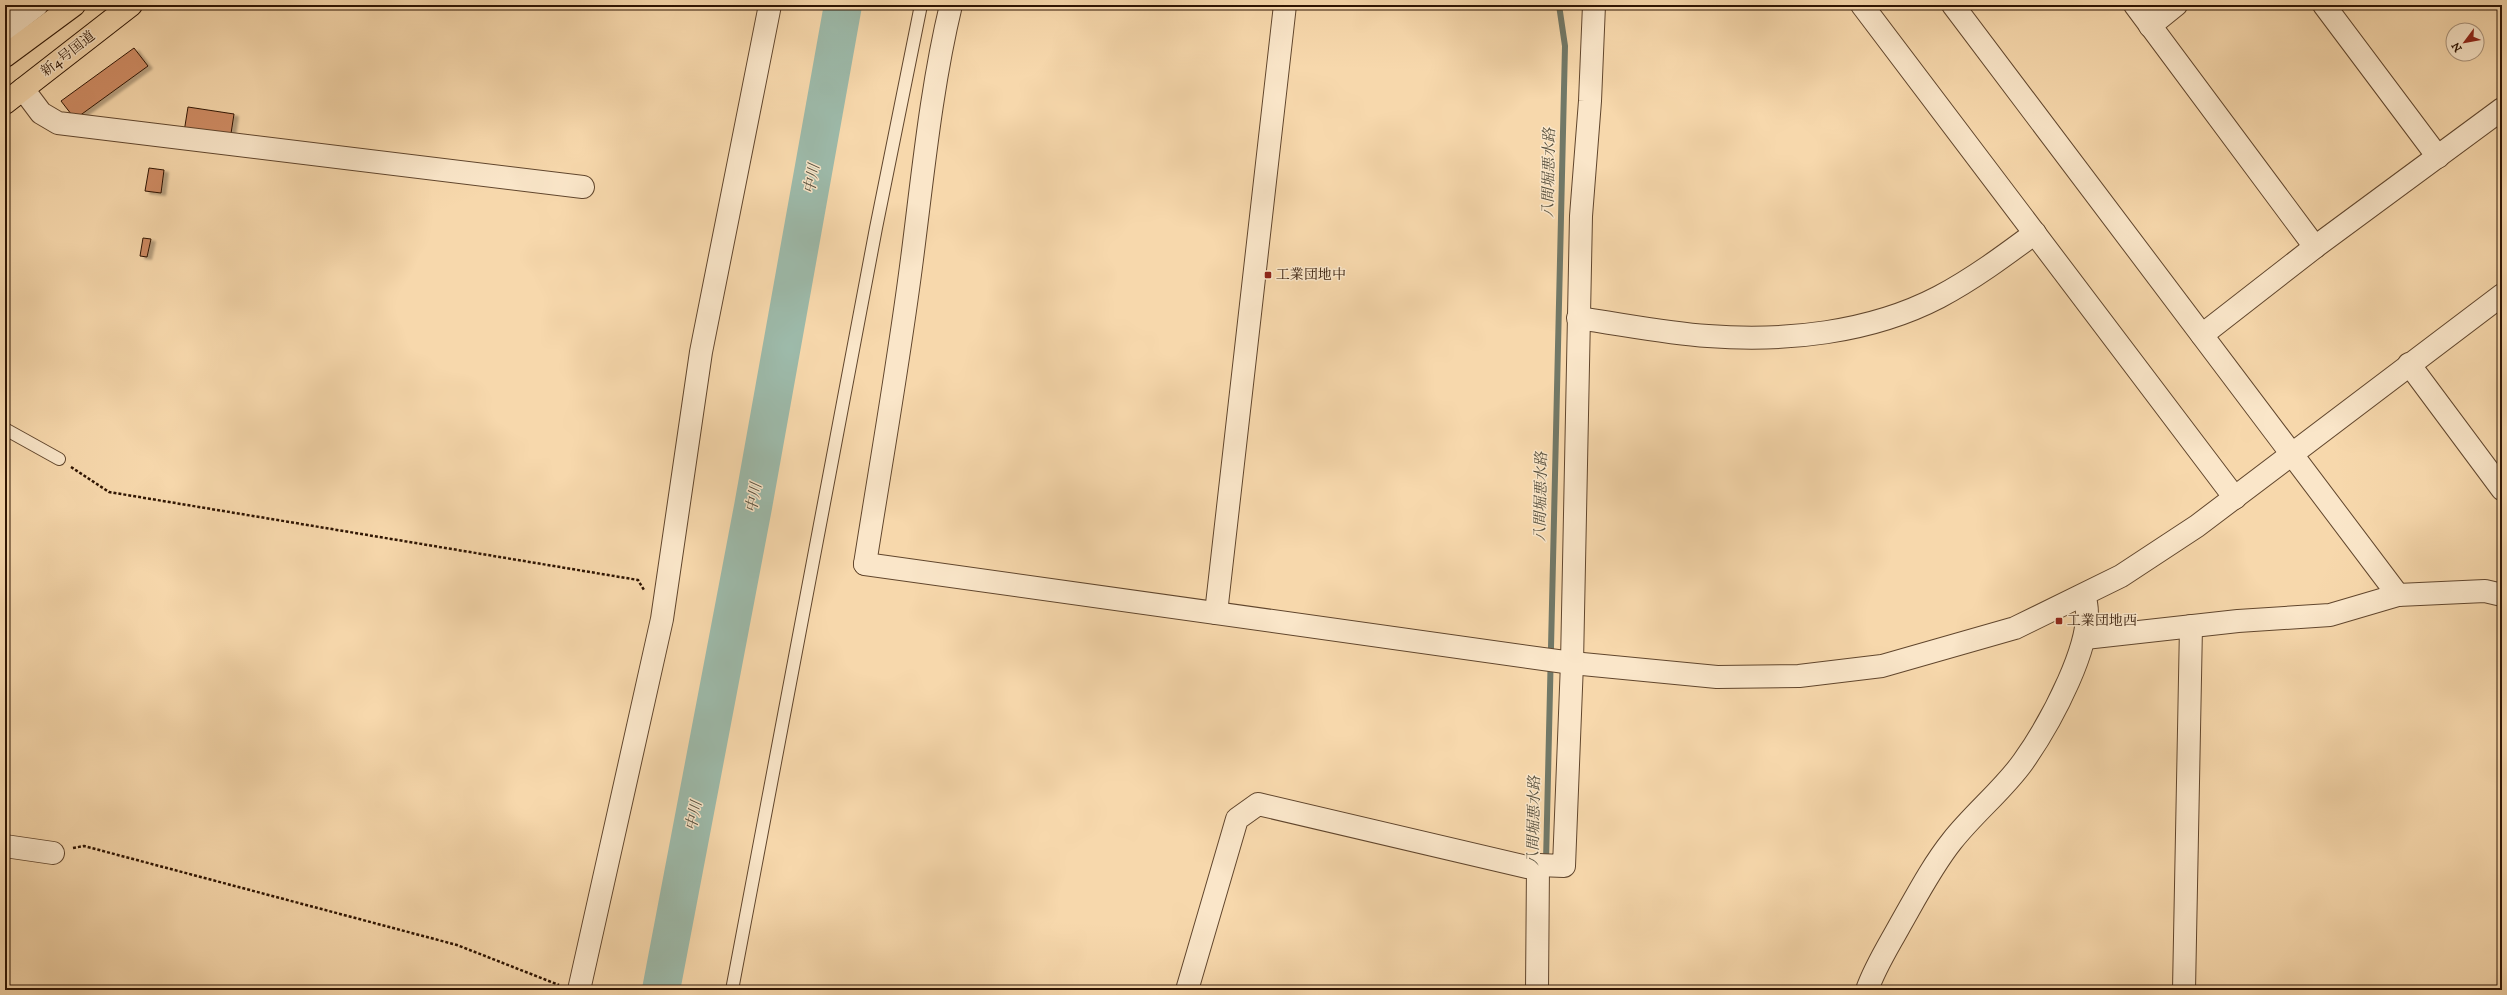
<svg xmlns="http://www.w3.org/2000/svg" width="2507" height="995" font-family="'IM FELL DW Pica','Noto Serif JP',serif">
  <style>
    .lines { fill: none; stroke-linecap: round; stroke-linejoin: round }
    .stream { stroke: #717867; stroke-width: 6 }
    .river { stroke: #9dbaaa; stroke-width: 38 }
    .building { fill: #ce8b64; stroke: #2f1503; filter: url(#shadow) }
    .service-casing { stroke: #61462d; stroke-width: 14 }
    .minor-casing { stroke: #61462d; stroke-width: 24 }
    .tertiary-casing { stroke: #61462d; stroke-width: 24 }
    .trunk-casing { stroke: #2f1503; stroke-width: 24 }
    .path { stroke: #2f1503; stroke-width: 2.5; stroke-dasharray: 3 2; stroke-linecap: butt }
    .service { stroke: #fae6c9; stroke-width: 12 }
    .minor { stroke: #fae6c9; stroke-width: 22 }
    .tertiary { stroke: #fae6c9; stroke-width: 22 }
    .trunk { stroke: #f7d8ac; stroke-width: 22 }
    .poi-dot { fill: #8f2418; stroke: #fae6c9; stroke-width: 1.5 }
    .labels { text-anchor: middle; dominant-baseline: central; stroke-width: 3; stroke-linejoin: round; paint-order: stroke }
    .street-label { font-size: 14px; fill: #2f1503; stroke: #fae6c9 }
    .poi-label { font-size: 14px; fill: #2f1503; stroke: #fae6c9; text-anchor: start }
    .water-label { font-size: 15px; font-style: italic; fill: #564f3d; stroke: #fae6c9 }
  </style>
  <defs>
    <filter id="shadow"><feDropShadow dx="4.5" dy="2.5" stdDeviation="1" flood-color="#0004"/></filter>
  </defs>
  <rect width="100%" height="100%" fill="#f7d8ac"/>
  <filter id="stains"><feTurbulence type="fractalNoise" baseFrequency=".005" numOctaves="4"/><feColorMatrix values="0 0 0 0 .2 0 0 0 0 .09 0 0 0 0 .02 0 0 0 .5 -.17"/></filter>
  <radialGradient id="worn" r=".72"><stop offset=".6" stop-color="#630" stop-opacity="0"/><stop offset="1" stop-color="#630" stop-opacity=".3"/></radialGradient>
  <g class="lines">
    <!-- stream -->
    <path class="stream" d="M1546,862L1565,46L1559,5"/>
    <!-- river -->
    <path class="river" d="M661,990L753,507L843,5"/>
  </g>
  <!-- building -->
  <g class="building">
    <path d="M134,48L148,66L75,119L61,101Z"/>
    <path d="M188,107L234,114L230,140L184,132Z"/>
    <path d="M149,168L164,170L161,193L145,191Z"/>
    <path d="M143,238L151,239L147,257L140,256Z"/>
  </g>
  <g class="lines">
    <defs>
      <g id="service">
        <path d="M12,5L20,19"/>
        <path d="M5,429L59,459"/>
        <path d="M732,990L876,228L921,5"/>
      </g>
      <g id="minor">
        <path d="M1953,5L2398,595"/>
        <path d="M2135,5L2315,247"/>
        <path d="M2324,5L2438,157"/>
        <path d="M2150,26L2176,5"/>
        <path d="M5,30L37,5"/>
        <path d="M23,89L41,113L58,123L583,187"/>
        <path d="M2202,335L2315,247L2502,109"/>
        <path d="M2409,364L2502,489"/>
        <path d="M865,564C881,462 899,361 912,259C923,174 931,88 951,5"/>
        <path d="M2085,638L2238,621L2330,615L2398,595L2485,591L2502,595"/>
        <path d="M5,846L53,853"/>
        <path d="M579,990L662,619L701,352L770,5"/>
        <path d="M1187,990L1237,819L1258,804L1527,867L1538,865L1564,866L1572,663"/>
        <path d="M1537,990L1538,865"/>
        <path d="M1867,990C1875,967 1888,947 1900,925C1916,897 1932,866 1952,841C1974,813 2003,790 2023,762C2047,728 2100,636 2084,596"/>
        <path d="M2184,990L2191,626"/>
      </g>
      <g id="tertiary">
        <path d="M1862,5L2235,498"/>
        <path d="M1578,318C1621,324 1665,333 1708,336C1784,342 1870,333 1939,297C1973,279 2004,256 2035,233"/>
        <path d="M865,564L1572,663L1717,677L1799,676L1882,666L2015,628L2121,576L2197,526L2502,295"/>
        <path d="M1216,613L1285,5"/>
        <path d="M1572,663L1581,216L1590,101L1594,5"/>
      </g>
      <g id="trunk">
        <path d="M5,56L74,5"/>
        <path d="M5,103L131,5"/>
      </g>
    </defs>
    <!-- service casing -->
    <use href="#service" class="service-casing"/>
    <!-- minor casing -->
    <use href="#minor" class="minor-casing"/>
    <!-- tertiary casing -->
    <use href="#tertiary" class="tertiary-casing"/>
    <!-- trunk casing -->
    <use href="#trunk" class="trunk-casing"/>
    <!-- path -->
    <g class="path">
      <path d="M71,467L109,492L638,580L644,590"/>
      <path d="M73,848L84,846L457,945L559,985"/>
    </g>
    <!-- service -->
    <use href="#service" class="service"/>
    <!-- minor -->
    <use href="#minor" class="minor"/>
    <!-- tertiary -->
    <use href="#tertiary" class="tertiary"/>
    <!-- trunk -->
    <use href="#trunk" class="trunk"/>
  </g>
  <!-- markers -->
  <g class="poi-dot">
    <rect x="1264" y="271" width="8" height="8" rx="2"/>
    <rect x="2055" y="617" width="8" height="8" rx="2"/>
  </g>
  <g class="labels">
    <!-- street labels -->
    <g class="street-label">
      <text transform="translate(68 54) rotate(-38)">新4号国道</text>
    </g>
    <!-- poi labels -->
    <g class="poi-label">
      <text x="1276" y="275">工業団地中</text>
      <text x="2067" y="621">工業団地西</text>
    </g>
    <!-- water labels -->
    <g class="water-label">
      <text transform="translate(1549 173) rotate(-89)">八間堀悪水路</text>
      <text transform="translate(812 179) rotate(-80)">中川</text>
      <text transform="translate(1541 497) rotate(-89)">八間堀悪水路</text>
      <text transform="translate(754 498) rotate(-80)">中川</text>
      <text transform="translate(694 816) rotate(-79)">中川</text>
      <text transform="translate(1534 821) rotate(-89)">八間堀悪水路</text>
    </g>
  </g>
  <!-- margin -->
  <rect width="2507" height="995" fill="none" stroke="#f7d8ac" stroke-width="20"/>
  <rect x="6" y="6" width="2495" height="983" fill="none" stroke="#2f1503" stroke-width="2"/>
  <rect x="10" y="10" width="2487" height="975" fill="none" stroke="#2f1503"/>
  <!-- north arrow -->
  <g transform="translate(2465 42) rotate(238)"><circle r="19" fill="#fae6c9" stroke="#a9927a"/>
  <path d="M0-3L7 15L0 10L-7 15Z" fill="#8f2418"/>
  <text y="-6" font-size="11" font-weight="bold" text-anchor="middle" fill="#2f1503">N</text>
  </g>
  <rect width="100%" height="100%" filter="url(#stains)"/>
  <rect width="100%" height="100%" fill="url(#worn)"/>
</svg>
